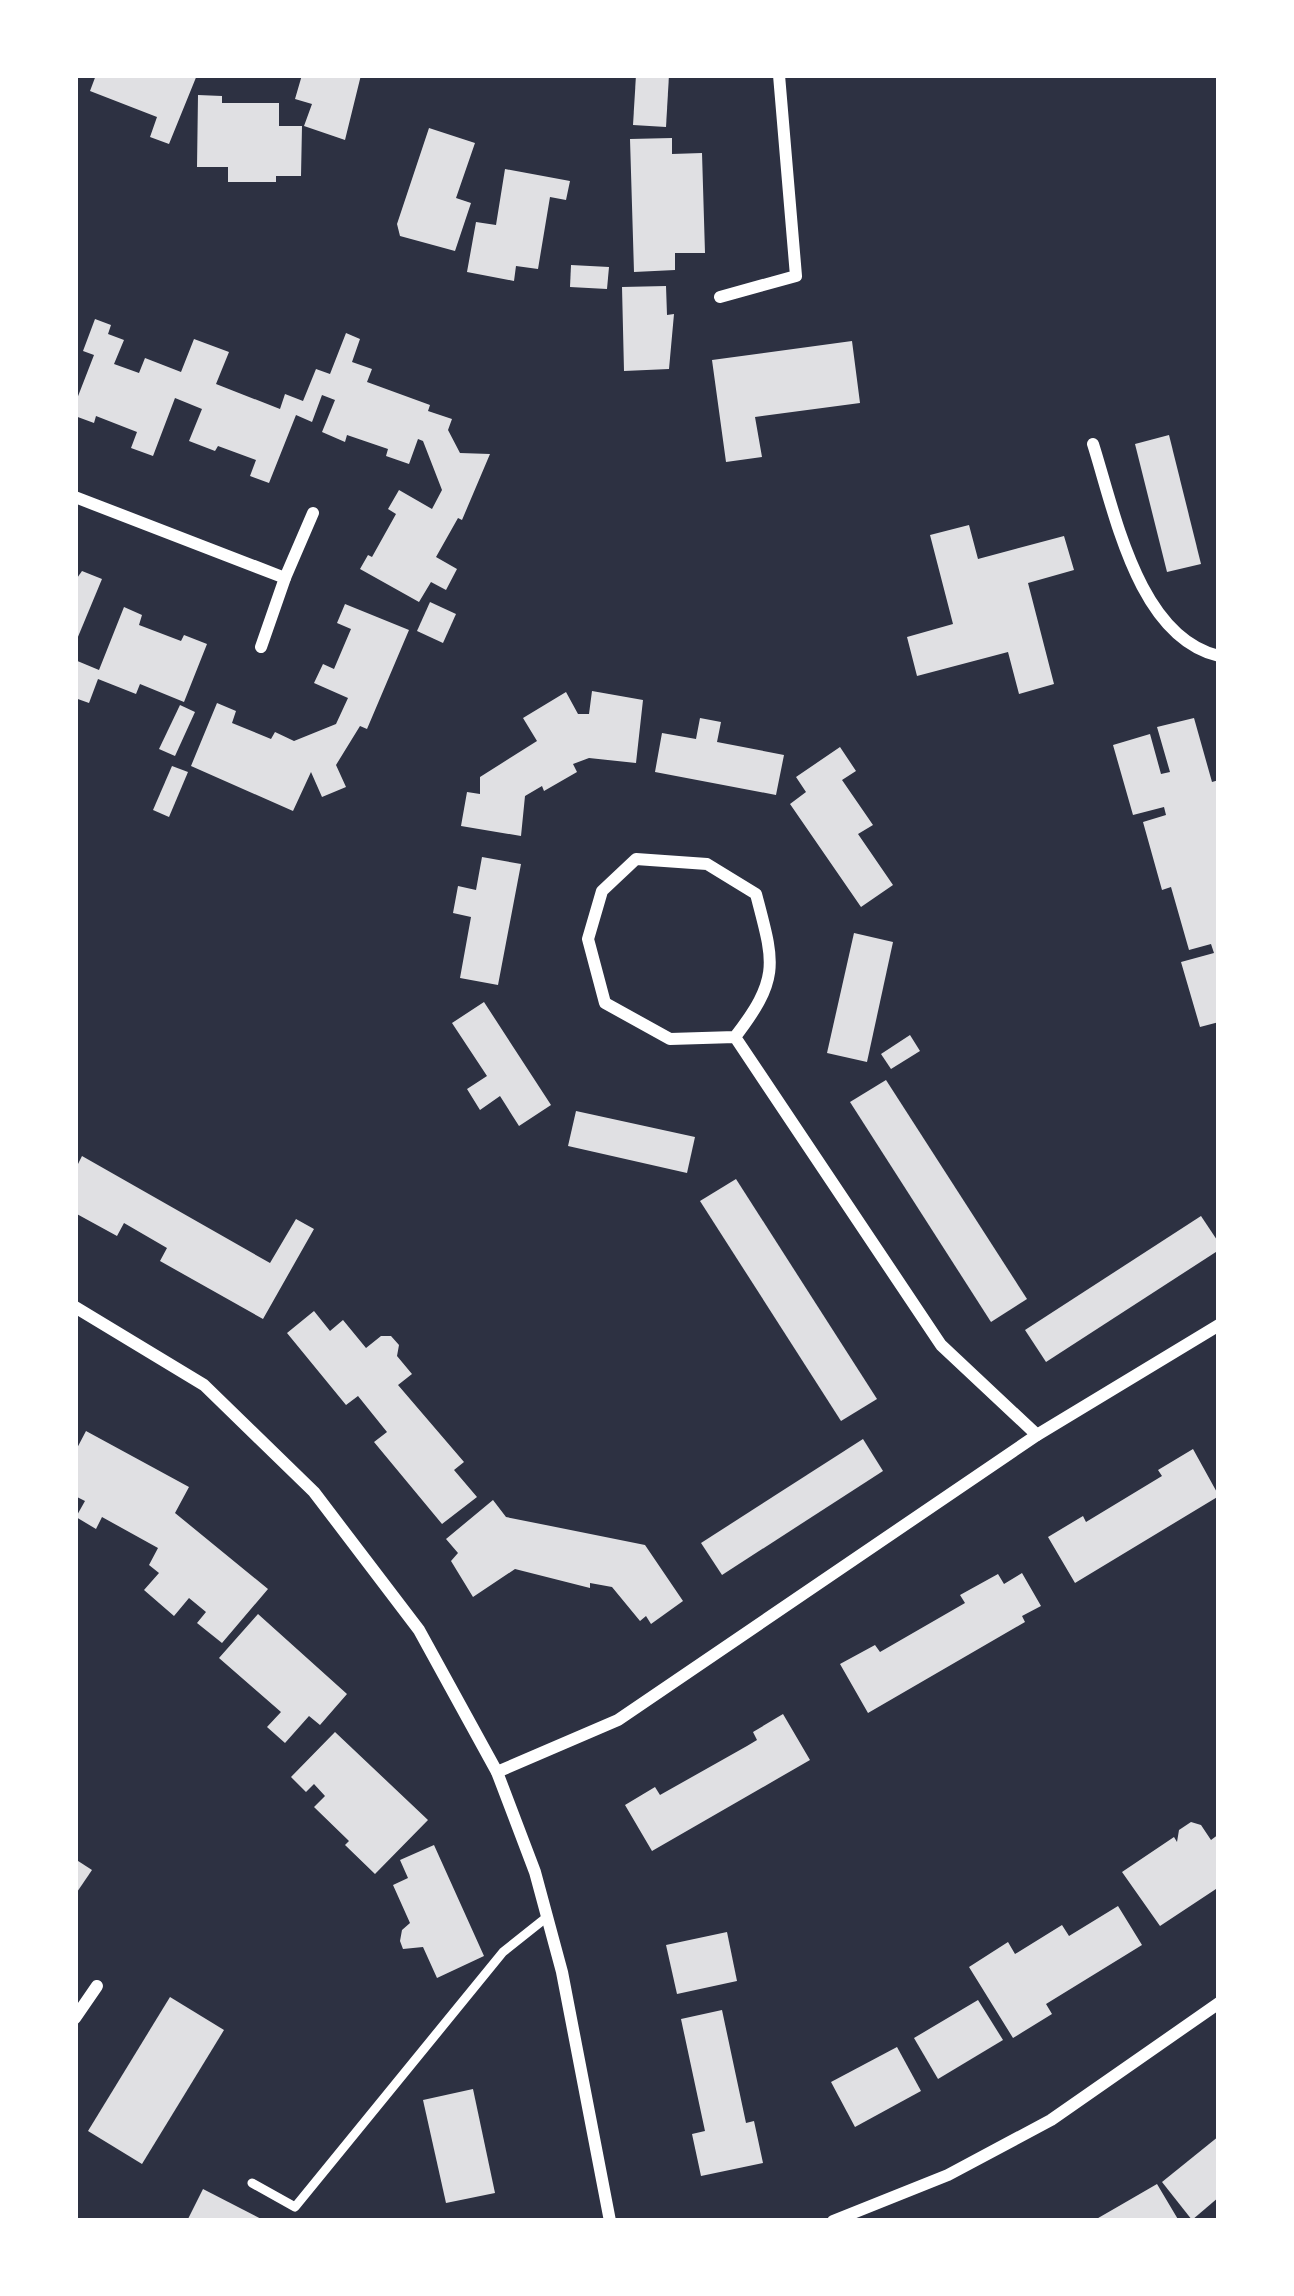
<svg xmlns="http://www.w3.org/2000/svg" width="1294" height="2296" font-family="'Fira Sans Condensed',sans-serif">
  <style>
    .building { fill: #e0e0e3 }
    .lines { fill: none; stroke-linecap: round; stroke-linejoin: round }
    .service { stroke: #fff; stroke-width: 9 }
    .minor { stroke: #fff; stroke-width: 12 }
  </style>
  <rect width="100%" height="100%" fill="#2d3142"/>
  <!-- building -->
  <g class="building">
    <path d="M96,75H197L169,144L150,137L157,117L90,91Z"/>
    <path d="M302,75H361L345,140L304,126L312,104L295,99Z"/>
    <path d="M636,75H669L666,127L633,125Z"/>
    <path d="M198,95L222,96V103H279V126H302L301,176H276V182H228V167H197Z"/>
    <path d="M429,128L475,143L456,198L471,203L455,251L400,236L397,224Z"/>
    <path d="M672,138V154L702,153L705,253H675V270L634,272L630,139Z"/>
    <path d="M505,169L570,181L566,200L550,197L538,269L516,266L514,281L467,272L476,222L496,225Z"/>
    <path d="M571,265L609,267L607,289L570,287Z"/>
    <path d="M666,286L667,315L674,314L669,369L624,371L622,287Z"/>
    <path d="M95,319L111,325L108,334L124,340L114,364L139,373L145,358L181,372L194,339L229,352L216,384L280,409L285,394L303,401L316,369L330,374L346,333L360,339L352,362L372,369L367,382L430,405L428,411L452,419L448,430L460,453L490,454L462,520L458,518L436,557L457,569L446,590L431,582L419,602L360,569L368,555L372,557L396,514L388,509L399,490L432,509L442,490L423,441L418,439L409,464L386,456L388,449L347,435L345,442L322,432L335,400L322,395L312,422L296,415L269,483L250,476L256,460L218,446L215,451L189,441L202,409L175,398L153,456L131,448L137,432L96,416L94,423L75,416V404L94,355L83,351Z"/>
    <path d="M852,341L860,403L755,417L762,457L726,462L712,360Z"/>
    <path d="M1169,435L1201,564L1167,572L1135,444Z"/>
    <path d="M969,525L978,559L1064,536L1074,570L1028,583L1054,684L1019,694L1008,652L917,676L907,637L953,624L930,535Z"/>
    <path d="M82,571L102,579L75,644V581Z"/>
    <path d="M430,602L456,614L443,643L417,631Z"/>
    <path d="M345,604L409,630L367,729L360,726L336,765L346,787L322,797L311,772L293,811L191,766L217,703L236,711L232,723L271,739L275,732L294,741L336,724L348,698L314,683L323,664L334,669L351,629L337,623Z"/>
    <path d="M124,607L142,615L139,625L181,641L184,635L207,644L184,702L140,684L136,694L98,679L89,703L75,698V660L99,670Z"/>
    <path d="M592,691L643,700L636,763L589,758L573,764L577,772L544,791L542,786L525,796L521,836L461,826L467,792L480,794V777L537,741L523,718L566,692L578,714H589Z"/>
    <path d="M180,705L195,712L175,756L159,749Z"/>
    <path d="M700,718L721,722L717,742L784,755L776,795L655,772L662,733L696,739Z"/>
    <path d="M1194,718L1212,782L1219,780V1022L1200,1027L1181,962L1214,953L1211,944L1189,950L1171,887L1162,890L1143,822L1166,815L1164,807L1133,815L1113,745L1150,734L1161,774L1170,772L1157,727Z"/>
    <path d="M840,747L856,771L842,780L873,825L858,834L893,885L861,907L790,804L806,792L796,777Z"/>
    <path d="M172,766L188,772L169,817L153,810Z"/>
    <path d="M482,857L521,864L498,985L460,978L471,917L453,913L458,886L476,890Z"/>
    <path d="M854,933L893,942L867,1062L827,1053Z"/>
    <path d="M484,1002L551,1105L519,1126L500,1096L480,1110L467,1089L487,1076L452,1023Z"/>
    <path d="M910,1035L920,1051L891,1069L881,1054Z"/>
    <path d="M886,1080L1027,1299L991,1322L850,1102Z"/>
    <path d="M576,1111L695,1137L687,1173L568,1146Z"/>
    <path d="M82,1156L270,1263L296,1219L314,1229L263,1319L160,1261L167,1248L124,1223L117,1236L75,1213V1170Z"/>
    <path d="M736,1179L877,1399L841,1421L700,1201Z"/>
    <path d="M1201,1216L1219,1243V1250L1046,1362L1025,1330Z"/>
    <path d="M314,1311L330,1331L343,1320L366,1348L381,1336H391L399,1345L397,1356L412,1374L398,1385L464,1462L454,1470L477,1497L442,1524L374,1442L387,1432L358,1396L346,1405L287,1333Z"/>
    <path d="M86,1431L189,1487L175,1513L268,1589L222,1643L197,1623L206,1612L189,1598L174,1616L144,1590L159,1573L149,1565L158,1548L102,1517L96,1529L76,1517L85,1501L75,1496V1452Z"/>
    <path d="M863,1439L883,1471L722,1575L701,1543Z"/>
    <path d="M1193,1449L1219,1496L1075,1583L1048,1537L1083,1516L1086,1522L1162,1476L1158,1470Z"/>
    <path d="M493,1500L506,1517L645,1545L683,1601L651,1624L646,1616L640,1621L612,1587L590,1583V1588L515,1569L473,1597L451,1561L458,1553L446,1539Z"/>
    <path d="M1022,1573L1041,1606L1022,1616L1025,1622L868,1713L840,1664L875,1645L880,1652L965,1603L960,1595L998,1574L1004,1584Z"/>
    <path d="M258,1614L347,1694L320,1725L309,1716L285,1743L267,1727L281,1712L219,1658Z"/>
    <path d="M783,1714L810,1760L652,1851L625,1805L655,1787L660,1795L747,1746L757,1740L753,1732Z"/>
    <path d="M335,1732L428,1820L375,1874L345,1845L349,1841L314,1807L325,1796L314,1784L306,1792L291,1777Z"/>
    <path d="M1191,1822L1201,1825L1211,1840L1219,1834V1887L1160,1926L1122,1872L1174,1837L1177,1842L1179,1830Z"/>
    <path d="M434,1845L484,1956L437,1978L423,1947L403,1949L400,1941L402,1930L410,1923L393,1885L408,1878L400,1860Z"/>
    <path d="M75,1859L92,1870L75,1895Z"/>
    <path d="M1118,1906L1142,1945L1046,2004L1052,2014L1013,2038L969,1967L1008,1942L1015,1954L1062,1925L1069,1936Z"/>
    <path d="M727,1932L737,1981L677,1994L666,1945Z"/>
    <path d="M170,1997L224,2030L142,2164L88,2131Z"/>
    <path d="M978,2000L1003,2040L938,2079L914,2038Z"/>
    <path d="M722,2010L746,2123L754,2121L763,2163L701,2176L692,2134L705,2131L681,2019Z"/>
    <path d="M897,2047L921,2091L855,2127L831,2082Z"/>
    <path d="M473,2089L495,2193L446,2203L423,2100Z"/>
    <path d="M1219,2136V2197L1192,2220L1162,2182Z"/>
    <path d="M1157,2184L1179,2221H1093L1119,2206Z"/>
    <path d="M203,2189L265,2221H187Z"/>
  </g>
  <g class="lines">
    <!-- service -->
    <path class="service" d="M252,2183L295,2207L503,1952L547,1917"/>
    <!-- minor -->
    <g class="minor">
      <path d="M720,297L796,276L779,75"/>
      <path d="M1093,444C1115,513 1138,637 1219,656"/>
      <path d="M75,497L285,578L313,513"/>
      <path d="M261,647L285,578"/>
      <path d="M735,1037C781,977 774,963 756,894L707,864L636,859L602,891L588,939L605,1003L670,1039L735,1037L941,1345L1037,1435"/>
      <path d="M75,1307L204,1385L314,1492L419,1630L497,1772L535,1872L562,1972L610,2221"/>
      <path d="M497,1772L618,1720L1037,1435L1219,1325"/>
      <path d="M75,2018L97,1986"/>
      <path d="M833,2221L948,2175L1051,2120L1219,2003"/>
    </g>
  </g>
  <!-- border -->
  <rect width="1294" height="2296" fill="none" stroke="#ffffff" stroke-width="156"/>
</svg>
